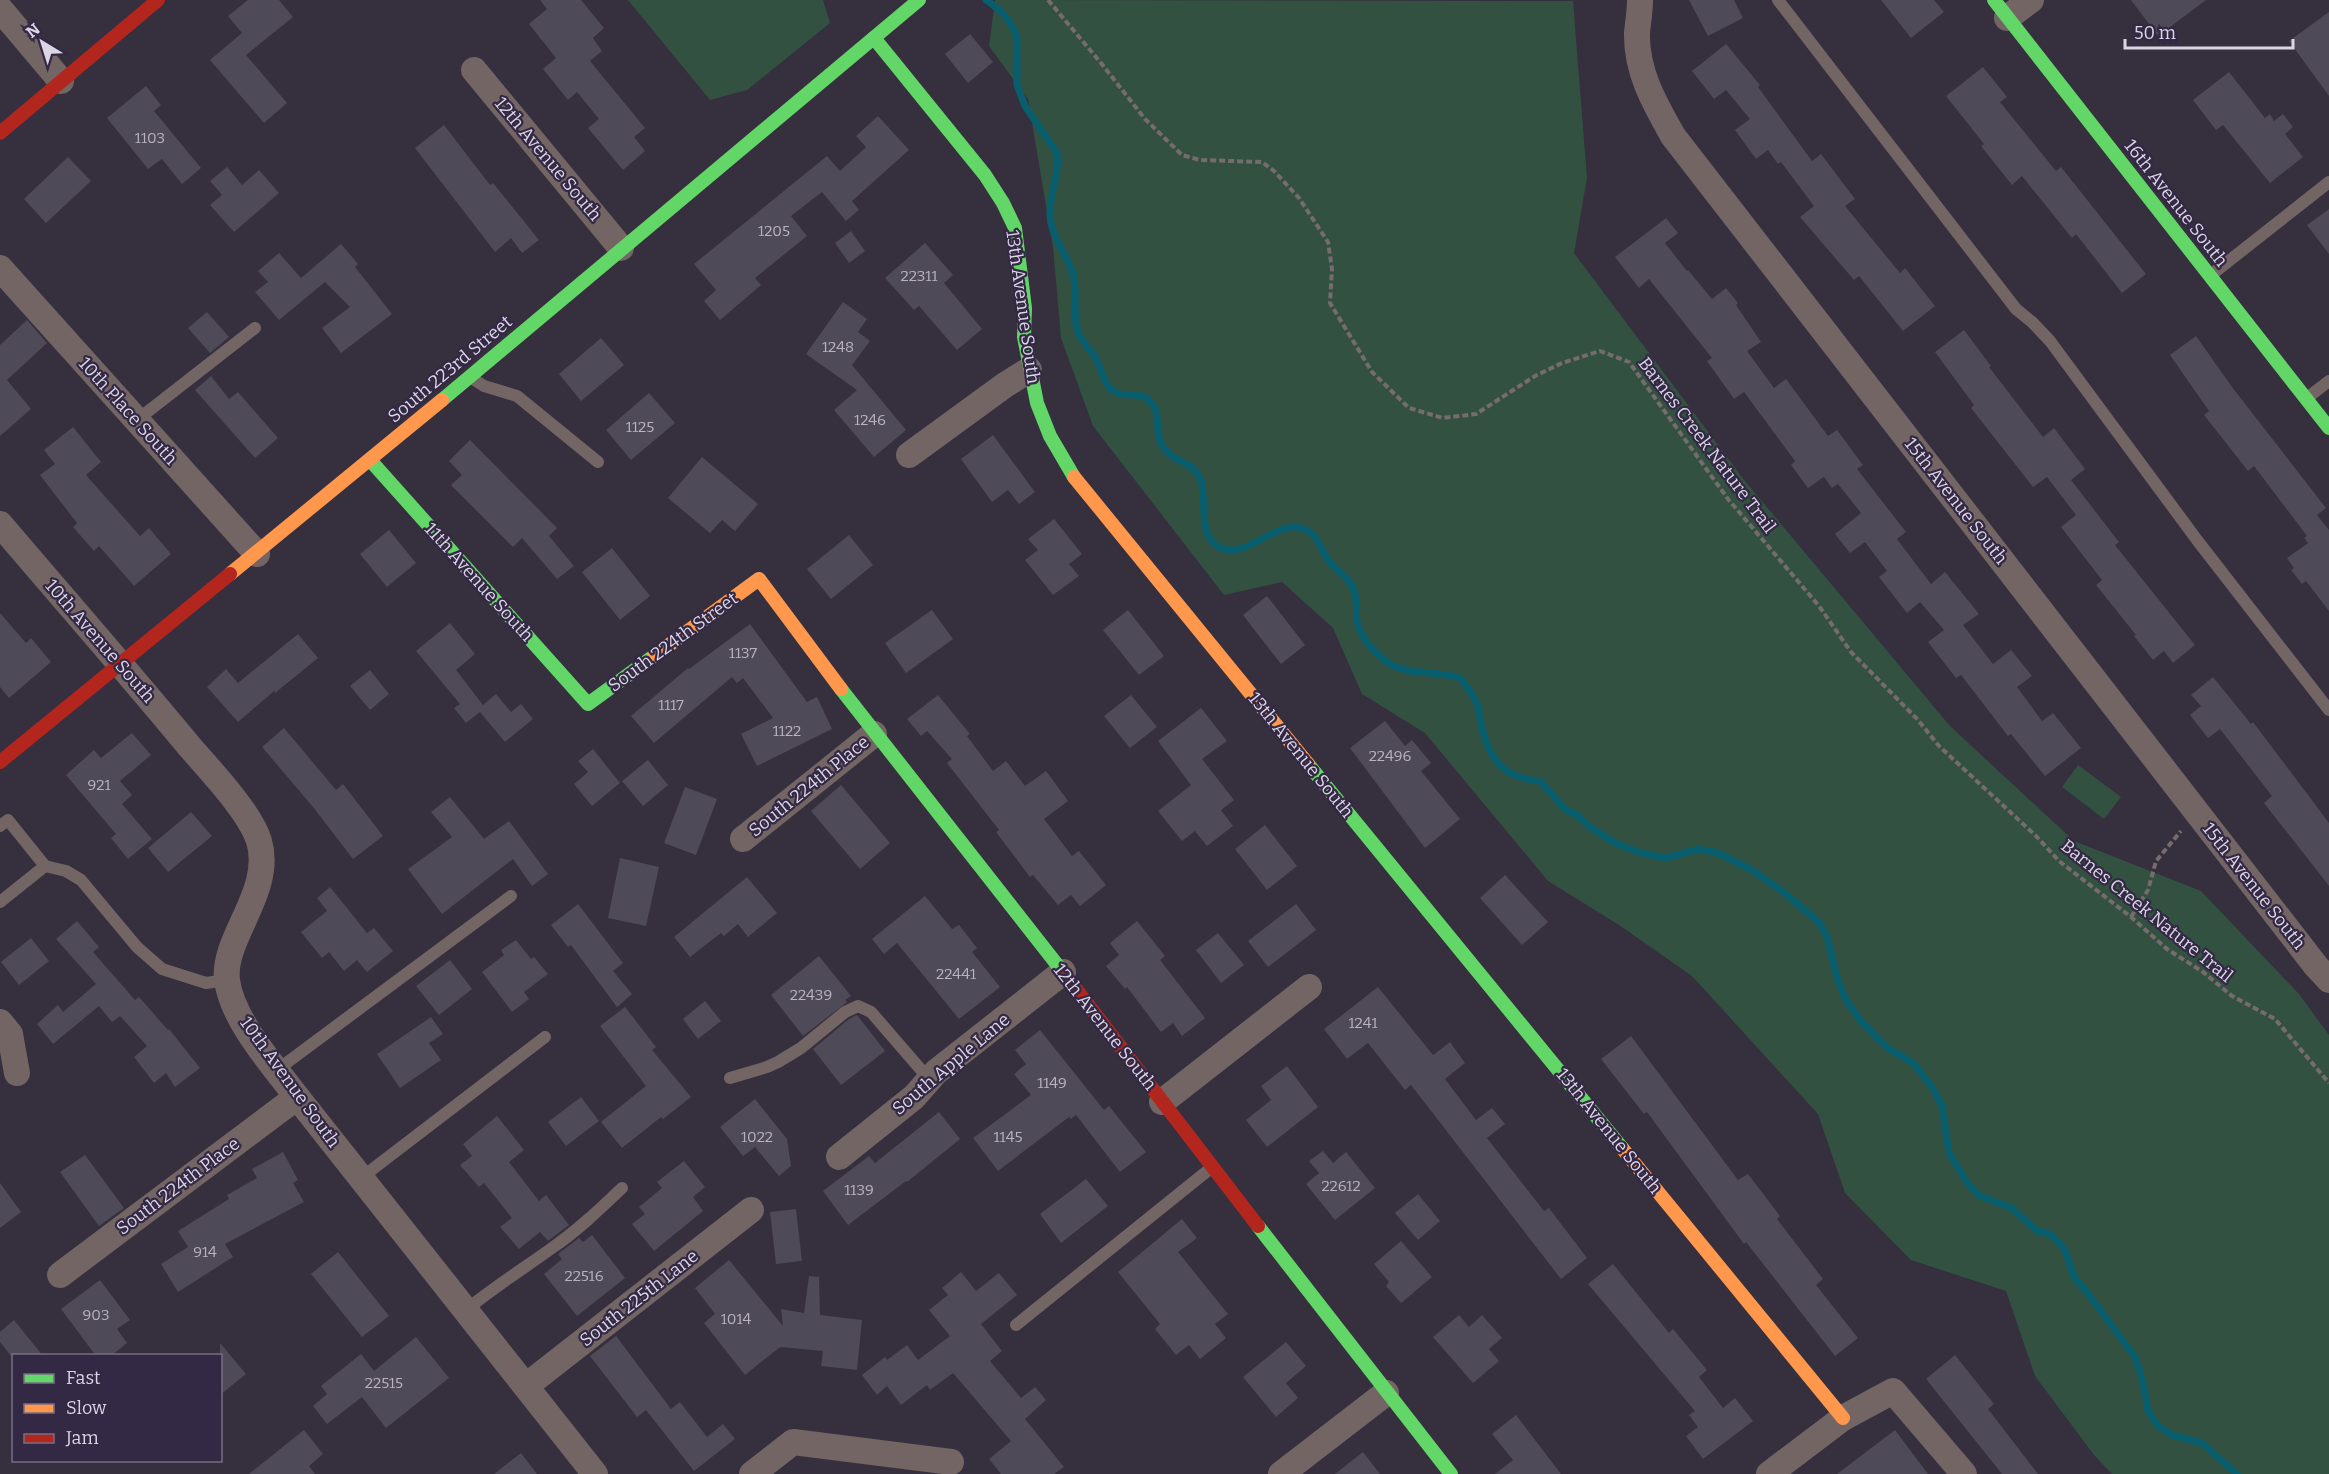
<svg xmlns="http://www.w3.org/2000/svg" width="2329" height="1474" font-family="Bitter,serif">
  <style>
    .green { fill: #335141 }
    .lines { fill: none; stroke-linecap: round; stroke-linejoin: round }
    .stream { stroke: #095e6e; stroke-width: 7 }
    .building { fill: #4f4a57 }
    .path { stroke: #766b6d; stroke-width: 4; stroke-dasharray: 6 3; stroke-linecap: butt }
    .lane { stroke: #736563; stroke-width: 12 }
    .street { stroke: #736563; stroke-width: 26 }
    .fast { stroke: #63d668; stroke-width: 14 }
    .slow { stroke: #ff974d; stroke-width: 14 }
    .jam { stroke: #b3261e; stroke-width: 14 }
    .labels { text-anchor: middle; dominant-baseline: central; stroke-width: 4.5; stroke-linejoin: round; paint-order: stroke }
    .number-label { font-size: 15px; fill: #b8b2c2 }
    .street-label { font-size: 18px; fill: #dbd5e6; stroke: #342944 }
  </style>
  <rect width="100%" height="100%" fill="#352f3e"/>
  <!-- green -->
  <g class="green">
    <path d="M628,0H823L830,23L747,90L710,100Z"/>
    <path d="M995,0L1573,1L1587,178L1574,253L1745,481L1950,726L2074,841L2201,891L2299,994L2329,1035V1474H2112L2094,1455L2035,1376L2006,1291L1911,1260L1845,1193L1818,1114L1692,976L1619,925L1548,881L1425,733L1362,694L1333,628L1282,582L1224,595L1093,426L1061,338L1053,247L1028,99L989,46Z"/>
    <path d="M2078,765L2121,797L2104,819L2062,787Z"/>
  </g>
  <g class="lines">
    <!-- stream -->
    <path class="stream" d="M986,0C1000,9 1012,21 1017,37V85L1025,106L1057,153C1060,174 1049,194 1050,215C1051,238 1067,253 1073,274C1078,293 1072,314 1078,332C1081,341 1089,348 1094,355C1100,365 1102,378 1109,387C1121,401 1138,389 1150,401C1163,415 1153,433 1163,447C1172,462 1193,461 1200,478C1209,500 1195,536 1221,548C1251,561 1286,506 1314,536C1320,543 1322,552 1328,560C1336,572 1351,577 1355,594C1358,603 1355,613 1357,621C1360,638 1378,658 1394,666C1414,675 1439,671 1460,678C1466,685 1472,693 1476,702C1480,710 1480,720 1482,729C1491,763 1506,778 1540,781L1566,810L1577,815L1590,827L1615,843L1638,852L1665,858L1699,849L1718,853L1752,870L1782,891L1819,922L1827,937L1838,981L1846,1000L1861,1021L1877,1038L1888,1048L1913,1063L1932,1087L1942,1106L1949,1153L1968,1184L1980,1196L2012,1208L2037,1231L2047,1233L2055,1238L2065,1250L2074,1277L2086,1291L2135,1357L2142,1378L2148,1411L2158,1426L2172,1435L2202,1443L2237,1474"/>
  </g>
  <!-- building -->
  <g class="building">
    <path d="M248,0H279L293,17L246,55L287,103L264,123L210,60L242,33L228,16Z"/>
    <path d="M540,0H581L604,28L593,38L602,51L590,61L645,128L634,137L645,151L623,170L588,128L599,119L577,92L568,100L543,69L556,58L529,24L547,9Z"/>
    <path d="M1689,0H1734L1743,18L1708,36Z"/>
    <path d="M1881,0H1934L1944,12L1911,38Z"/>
    <path d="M2131,0H2206L2158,36Z"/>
    <path d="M2329,12V96L2289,41Z"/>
    <path d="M970,34L993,62L968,83L945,54Z"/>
    <path d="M1726,44L1760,85L1758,87L1812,161L1821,154L1855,199L1845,206L1900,273L1905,268L1935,306L1903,331L1859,276L1854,280L1800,217L1814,206L1781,162L1778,164L1768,150L1756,159L1735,130L1750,119L1726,90L1714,99L1692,71Z"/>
    <path d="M1983,67L2007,97L2000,102L2056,171L2061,167L2146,274L2122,293L2076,234L2072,238L2022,176L2012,185L1981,146L1984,144L1946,96Z"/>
    <path d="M2229,72L2265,118L2270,114L2274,121L2283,114L2293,127L2285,134L2303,157L2270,183L2223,125L2216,130L2193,100Z"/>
    <path d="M146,86L161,105L154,111L201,168L182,184L162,159L148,169L107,118Z"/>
    <path d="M878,116L909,150L852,201L859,210L846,221L822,192L791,216L807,236L755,278L761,285L720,320L704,301L716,290L694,264L827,156L840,171L866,147L856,136Z"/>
    <path d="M444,125L490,185L493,183L539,240L522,253L511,238L495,252L415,148Z"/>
    <path d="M68,157L91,181L46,223L24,199Z"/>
    <path d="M227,167L242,185L259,170L279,193L234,232L210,205L222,195L210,181Z"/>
    <path d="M2329,209V254L2307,225Z"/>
    <path d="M1666,218L1678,233L1665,243L1687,271L1688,270L1712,299L1726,288L1738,303L1736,305L1761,342L1747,351L1774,388L1786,379L1828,436L1837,430L1863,465L1857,469L1906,532L1897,539L1931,584L1945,572L1979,614L1963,625L1993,664L2011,650L2032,676L2017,687L2042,721L2053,713L2081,748L2045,776L2011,734L2008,736L1961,675L1956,678L1928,642L1944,630L1920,602L1907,613L1879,577L1887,571L1865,542L1850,553L1835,534L1861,513L1838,484L1832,488L1824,477L1808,488L1791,465L1795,461L1744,392L1734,399L1707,361L1712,358L1649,279L1639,288L1615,257Z"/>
    <path d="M851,231L865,251L849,263L835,243Z"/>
    <path d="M925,243L953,275L944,283L982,329L957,350L919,306L914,310L885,278Z"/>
    <path d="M341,244L358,264L355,267L392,314L341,353L322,328L350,307L325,282L279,320L255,292L268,282L258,271L279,253L301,278Z"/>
    <path d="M843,302L867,319L858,332L870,341L852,365L906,430L874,457L834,410L857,390L806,354Z"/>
    <path d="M207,312L229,337L210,353L188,328Z"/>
    <path d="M27,320L47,343L7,380L31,409L0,436V345Z"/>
    <path d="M1964,330L1991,366L1989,367L2043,437L2054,428L2085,469L2071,480L2119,542L2115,545L2195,645L2173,663L2164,651L2153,660L2134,636L2136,635L2096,585L2102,580L2061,527L2076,515L2047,477L2033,487L1971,408L1974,405L1935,352Z"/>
    <path d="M2196,336L2232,387L2326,508L2317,515L2329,530V611L2306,581L2302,584L2291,570L2294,568L2287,558L2308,543L2304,538L2307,536L2254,466L2248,471L2204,415L2209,411L2170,355Z"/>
    <path d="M601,338L624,365L581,401L559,374Z"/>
    <path d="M211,376L229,399L238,392L278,438L255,458L195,390Z"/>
    <path d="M649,393L675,423L631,460L606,430Z"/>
    <path d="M73,427L101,462L86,475L140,536L149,528L171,554L134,586L99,546L94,551L73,527L77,523L40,475L55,464L44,450Z"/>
    <path d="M993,435L1035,492L1019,504L1008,490L992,502L961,459Z"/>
    <path d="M470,440L557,528L549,536L574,566L557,579L522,538L513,547L451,485L462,475L449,461Z"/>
    <path d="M702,457L758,504L735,531L722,520L710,533L668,498Z"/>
    <path d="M1054,519L1082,554L1069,564L1079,576L1053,595L1025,560L1038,550L1028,539Z"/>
    <path d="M389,530L416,563L387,587L360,554Z"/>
    <path d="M849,535L873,565L831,599L807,569Z"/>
    <path d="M612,548L650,596L620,620L582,572Z"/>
    <path d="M1267,596L1305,645L1281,664L1243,615Z"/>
    <path d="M932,610L953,639L906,673L885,643Z"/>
    <path d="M1128,610L1164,656L1139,675L1103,630Z"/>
    <path d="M0,613L26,643L31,638L51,662L9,698L0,687Z"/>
    <path d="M450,623L475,654L456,670L483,705L496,694L511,712L521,704L533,719L505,742L480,712L466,723L454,708L460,704L416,651Z"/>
    <path d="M750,624L807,702L817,697L832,729L757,766L741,734L773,718L743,678L737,683L732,677L654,743L631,716L688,668L689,669Z"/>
    <path d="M298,634L318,658L275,693L274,691L238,722L207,687L226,669L238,683Z"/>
    <path d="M370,670L389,694L370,710L350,686Z"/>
    <path d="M2213,677L2251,724L2253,722L2329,823V886L2264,803L2272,796L2220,729L2208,738L2190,715L2201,706L2191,695Z"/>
    <path d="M938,695L970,734L967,736L993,771L1006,761L1025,786L1046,771L1068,801L1044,819L1072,856L1079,851L1106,885L1080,906L1071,895L1058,905L1033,875L1030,877L996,832L999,830L947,763L952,759L927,731L921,736L907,719Z"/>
    <path d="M1131,695L1157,727L1130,748L1104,716Z"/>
    <path d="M1201,708L1227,741L1202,759L1234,800L1221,810L1233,826L1207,846L1195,831L1182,841L1158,811L1191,785L1158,741Z"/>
    <path d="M1385,721L1405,746L1412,740L1431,763L1421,771L1460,819L1425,848L1350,748Z"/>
    <path d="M284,728L336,790L343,784L383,836L353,859L313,807L262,747Z"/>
    <path d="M132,733L151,755L120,781L132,795L122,804L152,839L128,859L111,838L116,834L66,775L94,750L101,758Z"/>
    <path d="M593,749L620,783L592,806L574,784L588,772L578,761Z"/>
    <path d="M648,760L668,785L643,806L622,781Z"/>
    <path d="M841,785L890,843L860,869L811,811Z"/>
    <path d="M685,787L717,799L696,855L664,843Z"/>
    <path d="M450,797L484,839L509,821L548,874L532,886L513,859L442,914L408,869L452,837L431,812Z"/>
    <path d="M191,812L212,836L168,872L148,848Z"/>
    <path d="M1265,825L1297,866L1267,890L1235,849Z"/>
    <path d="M620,858L659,867L646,926L608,918Z"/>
    <path d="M1505,875L1548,922L1522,945L1480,898Z"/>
    <path d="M747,877L777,913L748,937L738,924L724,936L721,933L690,957L674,937Z"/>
    <path d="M330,887L367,933L374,928L393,951L367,972L357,960L344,971L329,952L322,958L301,932L327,911L317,898Z"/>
    <path d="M925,896L952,929L959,925L977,948L972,952L1000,987L959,1019L897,943L884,954L872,939Z"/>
    <path d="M578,904L623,963L613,971L632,994L617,1007L571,945L568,947L551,925Z"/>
    <path d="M1296,904L1316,930L1268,967L1248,941Z"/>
    <path d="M77,921L99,947L93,952L135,1000L139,997L168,1030L169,1029L200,1068L175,1087L166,1073L154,1083L134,1057L147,1046L120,1016L112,1022L99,1006L53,1044L37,1024L58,1005L63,1012L96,984L56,939Z"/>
    <path d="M1137,921L1165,956L1160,960L1205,1018L1182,1036L1173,1023L1161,1032L1127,987L1125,989L1106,966L1119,955L1110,943Z"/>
    <path d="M1218,933L1244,965L1221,983L1196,950Z"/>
    <path d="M31,938L49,961L19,985L1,962Z"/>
    <path d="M516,940L531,959L534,957L548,974L524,992L529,999L512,1012L482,972L504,955L501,950Z"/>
    <path d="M819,956L851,996L845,1000L847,1002L803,1036L771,995Z"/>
    <path d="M450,960L472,989L439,1015L416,986Z"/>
    <path d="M1378,987L1433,1055L1450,1042L1465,1063L1445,1079L1476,1120L1492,1108L1505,1124L1487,1138L1544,1211L1549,1208L1587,1258L1561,1279L1411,1085L1405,1090L1368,1043L1347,1059L1324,1029Z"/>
    <path d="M705,1001L721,1021L698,1039L683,1019Z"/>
    <path d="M625,1007L656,1047L652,1050L691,1097L663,1119L661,1117L622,1148L601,1122L646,1086L600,1026Z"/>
    <path d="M857,1015L885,1051L841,1085L813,1049L849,1019Z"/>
    <path d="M431,1017L443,1034L429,1043L441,1060L400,1088L377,1054Z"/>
    <path d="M1040,1030L1104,1110L1109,1106L1146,1152L1120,1172L1076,1115L1071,1119L1069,1117L998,1171L973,1138L1031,1095L1014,1074L1026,1064L1015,1050Z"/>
    <path d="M1631,1036L1738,1180L1748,1174L1780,1216L1777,1219L1823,1279L1816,1285L1858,1338L1835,1356L1746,1242L1744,1244L1647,1112L1644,1114L1601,1059Z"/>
    <path d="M1287,1066L1318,1107L1267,1147L1246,1120L1271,1100L1261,1086Z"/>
    <path d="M581,1097L599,1121L566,1146L548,1122Z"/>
    <path d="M755,1099L787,1139L791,1166L779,1176L755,1147L743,1156L720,1127Z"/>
    <path d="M939,1112L960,1139L907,1182L906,1181L848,1225L823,1191L869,1156L875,1163Z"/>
    <path d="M497,1116L524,1150L509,1162L539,1201L546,1195L569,1225L548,1241L540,1232L519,1249L500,1227L512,1218L484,1183L479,1187L460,1165L472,1156L463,1144Z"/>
    <path d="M1323,1151L1333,1163L1346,1152L1375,1188L1335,1220L1306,1184L1319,1173L1309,1161Z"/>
    <path d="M283,1152L298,1180L293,1183L304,1202L225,1244L233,1257L178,1292L161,1264L188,1247L178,1231L229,1199L227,1195L257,1178L252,1169Z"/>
    <path d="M85,1155L124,1208L99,1226L60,1172Z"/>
    <path d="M684,1161L705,1187L693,1197L703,1211L654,1251L632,1224L645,1214L639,1207L662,1188L657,1182Z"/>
    <path d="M1086,1179L1108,1206L1061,1243L1040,1214Z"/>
    <path d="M0,1183L21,1212L0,1228Z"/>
    <path d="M1418,1194L1440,1221L1418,1240L1395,1213Z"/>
    <path d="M796,1209L802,1261L776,1264L770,1212Z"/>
    <path d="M1182,1219L1197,1238L1178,1252L1228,1314L1215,1324L1226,1338L1200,1359L1189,1345L1176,1355L1155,1329L1160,1324L1118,1272Z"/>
    <path d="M592,1235L625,1278L577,1316L544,1274L562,1259L558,1254L579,1238L583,1242Z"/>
    <path d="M1401,1241L1432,1277L1401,1303L1386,1286L1389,1282L1374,1264Z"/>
    <path d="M338,1252L389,1316L362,1337L311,1274Z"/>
    <path d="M729,1260L783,1326L781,1309L804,1313L809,1276L819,1277L820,1315L862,1320L857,1370L821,1366L823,1351L780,1347L745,1375L704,1323L715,1314L695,1288Z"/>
    <path d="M1613,1264L1669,1333L1673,1329L1707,1370L1699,1377L1723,1408L1735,1398L1753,1421L1703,1459L1686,1436L1698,1427L1689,1415L1695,1411L1588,1284Z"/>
    <path d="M961,1272L976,1291L999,1273L1017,1295L981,1324L1002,1351L990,1361L1021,1398L1035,1387L1046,1400L1025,1419L1064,1467L1054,1474H1001L989,1459L1011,1441L953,1373L930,1390L927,1385L901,1405L887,1386L877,1395L862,1375L885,1357L887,1360L907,1345L918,1360L950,1336L929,1310L948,1295L942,1288Z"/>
    <path d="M100,1280L130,1320L117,1329L127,1343L111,1356H96L61,1309Z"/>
    <path d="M1459,1315L1469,1327L1482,1315L1502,1338L1489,1349L1499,1361L1473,1383L1433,1337Z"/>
    <path d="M14,1320L43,1356H11L0,1342V1332Z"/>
    <path d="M616,1336L671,1409L680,1402L707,1437L723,1424L735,1439L694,1471L646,1410L637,1417L590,1356Z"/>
    <path d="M416,1337L449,1378L386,1428L362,1397L327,1424L313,1406L327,1394L321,1386L361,1354L374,1371Z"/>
    <path d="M1286,1342L1306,1366L1286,1383L1298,1398L1276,1417L1243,1377Z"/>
    <path d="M220,1343L246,1374L220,1395Z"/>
    <path d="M1955,1355L1994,1404L1988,1409L2038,1474H2002L1926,1379Z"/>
    <path d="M1516,1415L1561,1474H1495L1513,1460L1492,1434Z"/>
    <path d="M304,1430L323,1454L309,1466L315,1474H249Z"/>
    <path d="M1895,1430L1928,1474H1837Z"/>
    <path d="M1363,1452L1380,1474H1335Z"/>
    <path d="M521,1453L537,1474H494Z"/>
  </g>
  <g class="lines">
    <!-- path -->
    <g class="path">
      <path d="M1048,0L1101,63L1145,119L1182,155L1200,160L1262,162L1274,171L1299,198L1328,242L1332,269L1330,303L1372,372L1409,408L1443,418L1476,414L1535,376L1562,363L1600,351L1629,362L1728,499L1819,606L1851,652L1918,720L1939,746L2036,836L2059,861L2131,917L2167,949L2203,972L2232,996L2275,1019L2329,1083"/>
      <path d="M2131,917L2148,890L2156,861L2181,831"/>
    </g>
    <!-- lane -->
    <g class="lane">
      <path d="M1778,0L2016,309L2032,322L2050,341L2197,540L2329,710"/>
      <path d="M2211,275L2329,182"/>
      <path d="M470,377L484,386L517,396L598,462"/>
      <path d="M2307,398L2329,381"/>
      <path d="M137,420L255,328"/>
      <path d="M0,826L8,820L45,866L0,902"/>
      <path d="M45,866L66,871L81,880L137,947L162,969L206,983L227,980"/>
      <path d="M277,1070L511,896"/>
      <path d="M730,1078L767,1067L778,1062L801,1048L845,1012L858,1006L871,1012L929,1079"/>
      <path d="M361,1178L545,1037"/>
      <path d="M466,1310C494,1287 523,1269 552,1248C578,1230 600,1209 622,1188"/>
      <path d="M1016,1325L1211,1168"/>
    </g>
    <!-- street -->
    <g class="street">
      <path d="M1640,0C1640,11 1638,22 1637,33C1636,72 1655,104 1673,136L2316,966L2329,980"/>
      <path d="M0,9L61,81"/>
      <path d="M2007,18L2031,0"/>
      <path d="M474,70L621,248"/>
      <path d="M0,268L257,554"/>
      <path d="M909,455L1005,385L1029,370"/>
      <path d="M0,524C63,598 127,671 189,746C209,769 250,812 259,841C274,891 222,938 227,980C232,1020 273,1065 297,1097L595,1474"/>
      <path d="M743,839L874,734"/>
      <path d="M0,1022L10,1034L17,1073"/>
      <path d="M1162,1102L1309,987"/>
      <path d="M839,1157L914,1097L936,1072L1063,972"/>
      <path d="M60,1275L297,1097"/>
      <path d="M526,1386L751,1210"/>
      <path d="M752,1474L793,1442L951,1462"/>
      <path d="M1281,1474L1386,1393"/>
      <path d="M1769,1474L1843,1418L1893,1391L1964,1474"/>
    </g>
    <!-- fast -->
    <g class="fast">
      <path d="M1994,0L2329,428"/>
      <path d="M874,38L985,175L1003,203L1015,228L1025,308L1024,337L1037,403L1050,436L1074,477"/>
      <path d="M442,400L919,0"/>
      <path d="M370,460L588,704L654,656"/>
      <path d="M841,689L1066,976"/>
      <path d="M1308,764L1622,1148"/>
      <path d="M1258,1226L1451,1474"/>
    </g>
    <!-- slow -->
    <g class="slow">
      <path d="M1074,477L1308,764"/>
      <path d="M230,574L442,400"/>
      <path d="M654,656L759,579L841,689"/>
      <path d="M1622,1148L1843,1418"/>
    </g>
    <!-- jam -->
    <g class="jam">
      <path d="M0,133L158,0"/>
      <path d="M0,762L230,574"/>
      <path d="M1066,976L1258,1226"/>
    </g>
  </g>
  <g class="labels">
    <!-- number labels -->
    <g class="number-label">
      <text x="150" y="138">1103</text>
      <text x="774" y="231">1205</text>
      <text x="919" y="276">22311</text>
      <text x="838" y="347">1248</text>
      <text x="870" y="420">1246</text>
      <text x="640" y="427">1125</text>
      <text x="743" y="653">1137</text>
      <text x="671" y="705">1117</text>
      <text x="787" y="731">1122</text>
      <text x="1390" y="756">22496</text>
      <text x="99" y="785">921</text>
      <text x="956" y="974">22441</text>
      <text x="811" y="995">22439</text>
      <text x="1363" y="1023">1241</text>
      <text x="1052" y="1083">1149</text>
      <text x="757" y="1137">1022</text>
      <text x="1008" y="1137">1145</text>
      <text x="1341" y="1186">22612</text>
      <text x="859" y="1190">1139</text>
      <text x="205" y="1252">914</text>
      <text x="584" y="1276">22516</text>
      <text x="96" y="1315">903</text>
      <text x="736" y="1319">1014</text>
      <text x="384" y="1383">22515</text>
    </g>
    <!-- street labels -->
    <g class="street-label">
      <text transform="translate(548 159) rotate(50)">12th Avenue South</text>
      <text transform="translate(2176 203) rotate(52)">16th Avenue South</text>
      <text transform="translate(1023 307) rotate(82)">13th Avenue South</text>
      <text transform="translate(450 369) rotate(-40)">South 223rd Street</text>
      <text transform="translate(128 411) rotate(48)">10th Place South</text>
      <text transform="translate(1707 445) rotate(53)">Barnes Creek Nature Trail</text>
      <text transform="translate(1956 501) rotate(52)">15th Avenue South</text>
      <text transform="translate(479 582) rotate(48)">11th Avenue South</text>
      <text transform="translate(100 641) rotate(49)">10th Avenue South</text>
      <text transform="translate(673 642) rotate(-36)">South 224th Street</text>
      <text transform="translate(1301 755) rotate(51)">13th Avenue South</text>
      <text transform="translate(809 786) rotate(-39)">South 224th Place</text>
      <text transform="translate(2254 886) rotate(52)">15th Avenue South</text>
      <text transform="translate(2147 911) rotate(39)">Barnes Creek Nature Trail</text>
      <text transform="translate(1105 1027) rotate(52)">12th Avenue South</text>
      <text transform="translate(951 1064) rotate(-40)">South Apple Lane</text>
      <text transform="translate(290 1082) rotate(54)">10th Avenue South</text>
      <text transform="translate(1609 1131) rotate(51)">13th Avenue South</text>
      <text transform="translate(178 1186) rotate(-37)">South 224th Place</text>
      <text transform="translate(639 1298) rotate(-38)">South 225th Lane</text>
    </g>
  </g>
  <!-- legend -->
  <rect x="12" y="1354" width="210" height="108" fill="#342944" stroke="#776e85" stroke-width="1.5"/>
  <rect x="24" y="1374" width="30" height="9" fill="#63d668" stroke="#776e85" stroke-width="1.5"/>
  <text x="66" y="1384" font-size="18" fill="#dbd5e6">Fast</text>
  <rect x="24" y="1404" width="30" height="9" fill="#ff974d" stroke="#776e85" stroke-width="1.5"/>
  <text x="66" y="1414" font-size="18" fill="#dbd5e6">Slow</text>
  <rect x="24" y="1434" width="30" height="9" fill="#b3261e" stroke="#776e85" stroke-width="1.5"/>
  <text x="66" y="1444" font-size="18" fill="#dbd5e6">Jam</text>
  <!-- north arrow -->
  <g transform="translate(42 42) rotate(322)" stroke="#342944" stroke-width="4.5" paint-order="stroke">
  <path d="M0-4.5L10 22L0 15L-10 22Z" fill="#dbd5e6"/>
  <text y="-9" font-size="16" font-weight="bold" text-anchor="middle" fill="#dbd5e6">N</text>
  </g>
  <!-- scale -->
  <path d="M2125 39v9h168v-9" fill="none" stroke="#dbd5e6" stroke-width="3"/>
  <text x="2134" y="39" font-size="18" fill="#dbd5e6" stroke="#342944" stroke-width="4.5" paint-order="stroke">50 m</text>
</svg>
